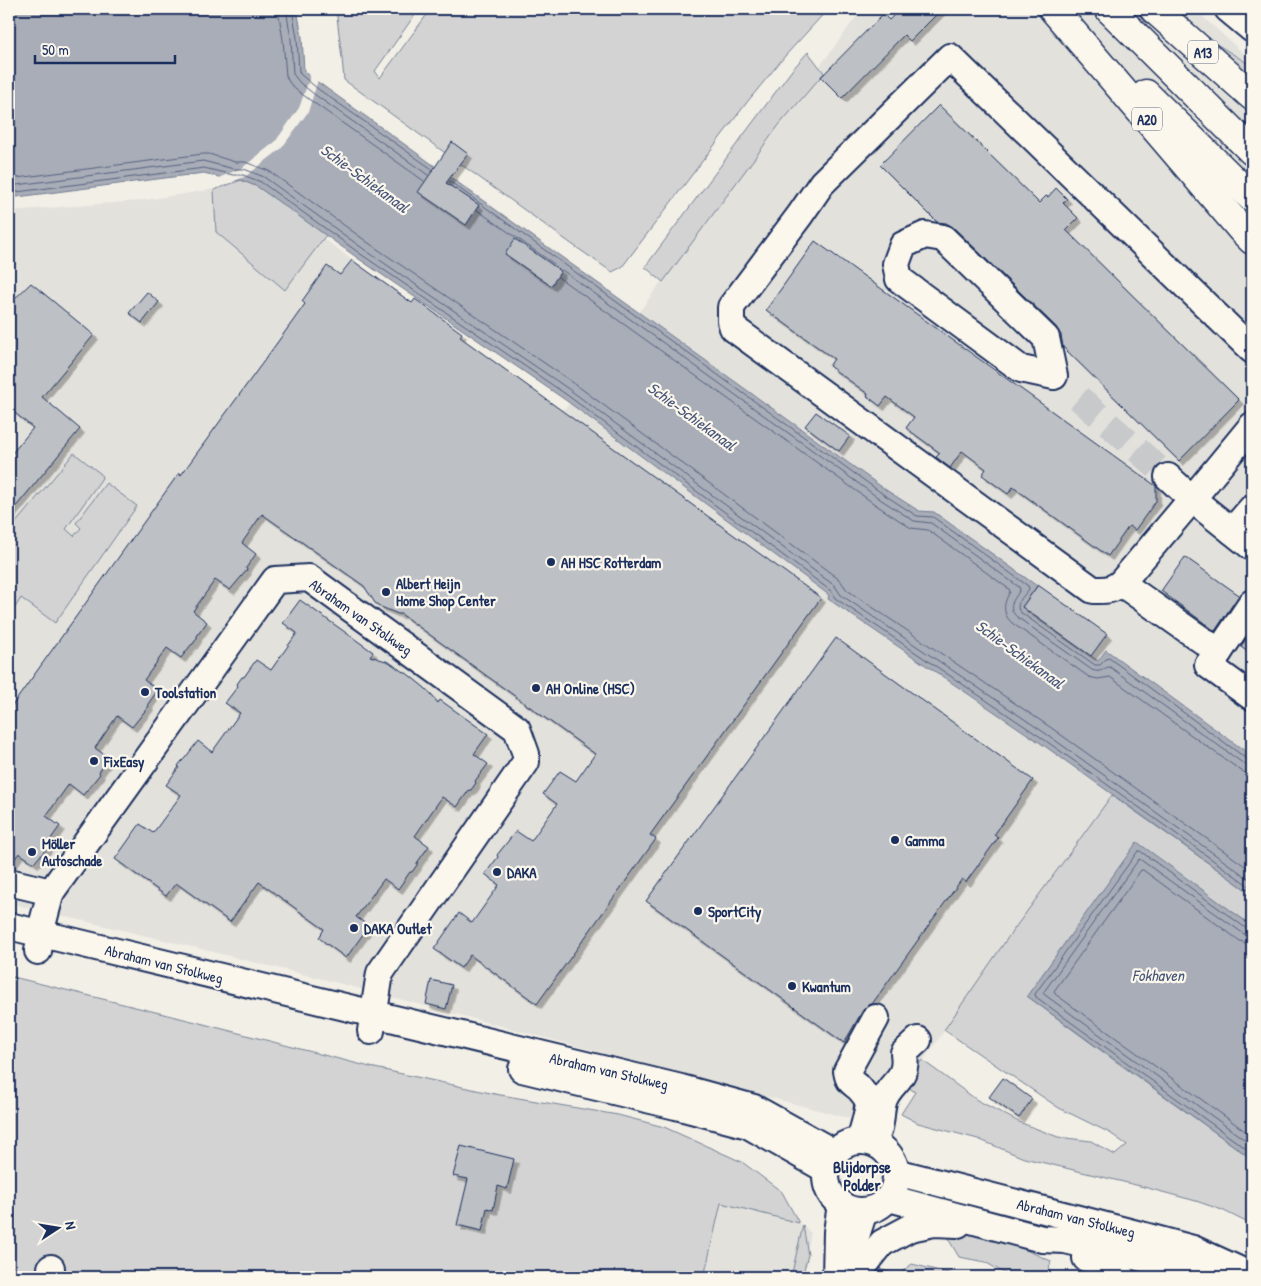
<svg xmlns="http://www.w3.org/2000/svg" width="1261" height="1286" font-family="'Patrick Hand',sans-serif">
  <style>
    .built { fill: #e2e1dc }
    .green { fill: #d2d3d2; stroke: #768198 }
    .water { fill: #a9adb7; stroke: #707b93 }
    .pier { fill: #f2efe6 }
    .lines { fill: none; stroke-linecap: round; stroke-linejoin: round }
    .shore { stroke: #546182; stroke-width: 1 }
    .building { fill: #bdc0c4; stroke: #1b2f5e; filter: url(#shadow) }
    .minor-tunnel { stroke: #c7c9cb; stroke-width: 26; stroke-dasharray: 26 13; stroke-linecap: butt }
    .minor-casing { stroke: #1b2f5e; stroke-width: 30 }
    .highway-casing { stroke: #1b2f5e; stroke-width: 31 }
    .minor { stroke: #fbf7ec; stroke-width: 26 }
    .highway { stroke: #fbf7ec; stroke-width: 28 }
    .poi-dot { fill: #1b2f5e; stroke: #fbf7ec; stroke-width: 2 }
    .labels { text-anchor: middle; dominant-baseline: central; stroke-width: 4.5; stroke-linejoin: round; paint-order: stroke }
    .shield { fill: #fbf7ec; stroke: #5e6b89; stroke-width: 1 }
    .shield-label { font-size: 14px; font-weight: bold; fill: #1b2f5e }
    .poi-label { font-size: 15px; font-weight: bold; fill: #1b2f5e; stroke: #fbf7ec; text-anchor: start }
    .street-label { font-size: 15px; fill: #1b2f5e; stroke: #fbf7ec }
    .water-label { font-size: 16px; font-style: italic; fill: #465579; stroke: #fbf7ec }
    .neighbourhood-label { font-size: 16px; font-weight: bold; fill: #1b2f5e; stroke: #fbf7ec }
  </style>
  <defs>
    <filter id="shadow"><feDropShadow dx="4.5" dy="4.5" stdDeviation="0" flood-color="#0004"/></filter>
  </defs>
  <rect width="100%" height="100%" fill="#f2efe6"/>
  <filter id="ink" filterUnits="userSpaceOnUse"><feTurbulence type="fractalNoise" baseFrequency=".02" numOctaves="2"/><feDisplacementMap in="SourceGraphic" scale="10" xChannelSelector="R" yChannelSelector="G"/><feConvolveMatrix kernelMatrix="1 2 1 2 8 2 1 2 1" color-interpolation-filters="sRGB"/></filter>
  <g filter="url(#ink)">
    <!-- built -->
    <g class="built">
      <path d="M862,9H1194L1252,61V765L1173,709L881,1120L844,1117L350,986L201,949L9,903V211L139,201L240,185L337,248L536,415L566,408L628,327Z"/>
      <path d="M723,1196L803,1225L811,1233L802,1277H704Z"/>
    </g>
    <!-- green -->
    <g class="green">
      <path d="M336,9H419L375,71L380,78L431,9H828L785,56L748,101L622,267L612,272L573,245L344,80L342,58Z"/>
      <path d="M1210,40L1252,66V77Z"/>
      <path d="M808,52L824,73L779,125L663,282L645,267L792,70Z"/>
      <path d="M241,180L258,187L326,235L285,290L216,232L214,190Z"/>
      <path d="M74,453L101,474L102,478L66,529L74,536L81,528L76,523L106,483L137,506L55,623L21,598L9,617V531Z"/>
      <path d="M1112,795L1252,894V926L1137,843L1027,996L1114,1060L1252,1159V1225L1222,1210L1196,1201L1140,1186L1024,1158L978,1139L918,1123L901,1114L915,1092L905,1085L922,1060L977,1100L1019,1122L1058,1137L1091,1141L1115,1155L1127,1145L1110,1133L1059,1108L944,1030L1009,936Z"/>
      <path d="M9,976L192,1021L370,1067L495,1094L618,1115L664,1127L742,1162L782,1192L799,1223L721,1203L704,1277H9Z"/>
      <path d="M803,1225L808,1255L802,1277H791Z"/>
      <path d="M943,1230L970,1231L996,1237L1051,1261L1047,1277H1011L985,1262L959,1257Z"/>
      <path d="M912,1264L964,1277H868L873,1267L898,1275Z"/>
    </g>
    <!-- water -->
    <g class="water">
      <path d="M9,9H297L302,37L304,71L308,75L886,490L919,511L934,512L1037,586L1022,607L1098,661L1106,650L1252,756V894L1039,742L828,599L829,595L564,399L359,259L258,187L241,180L233,181L204,173L9,198Z"/>
      <path d="M1137,842L1252,926V1159L1027,996Z"/>
    </g>
    <!-- pier -->
    <path class="pier" d="M311,74L318,80L308,112L281,149L246,176L230,183L216,179L242,168L275,142L299,108Z"/>
    <g class="lines">
      <!-- shore -->
      <g class="shore">
        <path d="M278,9L283,40L286,76L289,82L295,89L310,100L424,181"/>
        <path d="M286,9L291,39L293,74L300,83L314,94L428,175"/>
        <path d="M292,9L297,38L299,71L300,74L318,89L432,169"/>
        <path d="M9,179L203,154H209L235,162H245L269,171L370,244L575,384L840,580L847,590L1050,727L1252,871"/>
        <path d="M449,181L883,494L917,516L933,517L1028,586L1029,589C1024,596 1014,604 1020,612L1095,665H1100L1106,659L1109,658L1247,759L1252,760"/>
        <path d="M9,186L203,161L234,169H244L264,177L365,250L570,390L835,586L841,595L1045,733L1252,881"/>
        <path d="M9,193L204,168L233,175H243L261,182L362,255L567,395L831,591L835,598L1042,738L1252,888"/>
        <path d="M477,210L554,264"/>
        <path d="M562,270L880,499L914,521L931,523L1019,587L1020,590C1014,600 1006,607 1017,617L1092,670C1102,674 1103,667 1110,667L1244,764L1252,766"/>
        <path d="M558,277L876,505L911,528L928,530L1009,589L1010,592C1003,603 1002,614 1012,623L1089,677L1098,679L1110,677L1240,770L1246,773L1252,774"/>
        <path d="M1252,930L1247,929L1140,851H1138L1035,994L1036,997L1252,1153"/>
        <path d="M1252,936L1244,934L1141,860L1139,859L1043,993L1045,995L1252,1145"/>
        <path d="M1252,944L1246,943L1240,941L1143,870H1141L1054,991L1055,994L1252,1136"/>
      </g>
    </g>
    <!-- building -->
    <g class="building">
      <path d="M900,9H942L910,41L904,35L842,98L821,77L883,14L889,20Z"/>
      <path d="M939,105L1039,203L1046,196L1048,197L1056,188L1067,199L1063,203L1078,218L1066,230L1239,400L1179,461L1063,347L1061,335L1056,327L953,227L946,223L937,222L880,165Z"/>
      <path d="M452,142L468,154L446,183L479,205L466,225L418,192Z"/>
      <path d="M515,239L561,271L551,286L505,254Z"/>
      <path d="M815,241L1156,486V501L1135,530L1129,526L1108,556L1013,487L1008,494L982,475L986,469L962,451L950,468L936,457L940,453L906,428L914,417L887,397L880,406L867,396L868,394L829,366L834,359L766,310Z"/>
      <path d="M352,260L412,303L415,299L462,333L460,337L821,598L650,835L656,839L537,1004L470,955L461,968L434,949L459,913L472,923L499,885L485,874L498,857L497,855L516,831L531,841L557,804L543,794L560,771L576,781L595,754L401,614H398L381,607L375,603L364,586L262,514L242,543L256,554L246,568L247,570L230,590L215,580L193,611L207,622L197,636V638L193,644L191,645L181,658L167,648L144,680L158,690L148,704L149,706L132,727L117,716L95,748L109,758L99,772L100,774L83,795L69,784L46,816L60,826L50,840L51,842L46,849L34,863L19,853L9,867V710L179,473L181,475L290,325L305,304L302,301L327,266L340,275Z"/>
      <path d="M31,283L94,335L42,397L80,429L9,515V457L33,428L9,408V304Z"/>
      <path d="M147,292L159,302L142,323L129,313Z"/>
      <path d="M816,412L850,436L839,451L805,426Z"/>
      <path d="M1185,557L1239,595L1215,631L1161,591Z"/>
      <path d="M1038,585L1107,634L1091,656L1022,607Z"/>
      <path d="M300,600L373,652L370,656L389,662L403,672L404,671L425,688L438,703L440,700L488,734L474,754L488,764L475,781L476,783L471,790H469L457,807L442,797L415,836L429,846L417,863V865L412,872H410L398,889L384,879L356,917L369,926L346,958L319,938L324,929L259,882L230,922L176,883L166,896L115,859L140,824L153,833L181,795L166,785L179,767L178,766L181,762L185,758L198,741L212,752L240,713L225,703L238,686L237,684L242,677H244L256,660L271,670L297,633L283,623Z"/>
      <path d="M1252,629V655L1241,647Z"/>
      <path d="M836,638L1033,780L994,835L998,838L966,882L962,879L872,1004L868,1005L863,1010L844,1043L646,901Z"/>
      <path d="M431,980L452,985L446,1009L426,1004Z"/>
      <path d="M1003,1078L1032,1099L1019,1118L989,1097Z"/>
      <path d="M461,1146L514,1159L507,1189L498,1186L493,1210L487,1208L482,1231L457,1225L468,1179L453,1176Z"/>
    </g>
    <g class="lines">
      <!-- minor-tunnel -->
      <path class="minor-tunnel" d="M1079,398L1168,477"/>
      <defs>
        <g id="minor">
          <path d="M1228,9L1252,29"/>
          <path d="M925,235L943,238L1046,338L1054,376L1021,369L899,279L896,264L903,245Z"/>
          <path d="M1252,350L950,57L822,183L800,215L731,307V321L733,328L1093,590C1105,590 1111,591 1121,583L1192,499L1252,426"/>
          <path d="M1168,477L1192,499L1252,547"/>
          <path d="M1232,531L1252,508"/>
          <path d="M1121,583L1219,652"/>
          <path d="M1252,603L1219,652L1208,665L1252,697"/>
          <path d="M9,882L51,892"/>
          <path d="M9,926L681,1088L754,1108L835,1153"/>
          <path d="M38,951L43,922L51,892L275,580L309,578L517,729L526,754V762L380,973L371,1031"/>
          <path d="M522,1069L676,1106L748,1125L827,1170"/>
          <path d="M878,1131C882,1121 880,1109 884,1099C892,1080 908,1080 904,1053L918,1040"/>
          <path d="M860,1141C862,1132 871,1107 867,1099C866,1096 862,1092 860,1089C852,1082 849,1083 847,1071L876,1018"/>
          <circle cx="861" cy="1176" r="35"/>
          <path d="M896,1172L1141,1235L1193,1249L1252,1276"/>
          <path d="M889,1198L1042,1239L1065,1240L1147,1259L1197,1277"/>
          <path d="M1086,1258L1118,1270L1121,1277"/>
          <path d="M844,1274L864,1211"/>
          <path d="M51,1277V1268"/>
          <path d="M836,1277L837,1232L841,1204"/>
          <path d="M855,1277L882,1243L910,1228L934,1223L958,1224"/>
        </g>
        <g id="highway">
          <path d="M1053,9L1241,229L1252,240"/>
          <path d="M1109,9L1252,151"/>
          <path d="M1154,9L1252,96"/>
          <path d="M1146,94L1252,198"/>
        </g>
      </defs>
      <!-- minor casing -->
      <use href="#minor" class="minor-casing"/>
      <!-- highway casing -->
      <use href="#highway" class="highway-casing"/>
      <!-- minor -->
      <use href="#minor" class="minor"/>
      <!-- highway -->
      <use href="#highway" class="highway"/>
    </g>
  </g>
  <!-- markers -->
  <g class="poi-dot">
    <circle cx="551" cy="562" r="5"/>
    <circle cx="386" cy="592" r="5"/>
    <circle cx="536" cy="688" r="5"/>
    <circle cx="145" cy="692" r="5"/>
    <circle cx="94" cy="761" r="5"/>
    <circle cx="895" cy="840" r="5"/>
    <circle cx="32" cy="852" r="5"/>
    <circle cx="497" cy="872" r="5"/>
    <circle cx="698" cy="911" r="5"/>
    <circle cx="354" cy="928" r="5"/>
    <circle cx="792" cy="986" r="5"/>
  </g>
  <g class="labels">
    <!-- shield labels -->
    <g class="shield">
      <rect x="1188" y="40.5" width="30" height="23" rx="4"/>
      <rect x="1132" y="107.5" width="30" height="23" rx="4"/>
    </g>
    <g class="shield-label">
      <text x="1203" y="52">A13</text>
      <text x="1147" y="119">A20</text>
    </g>
    <!-- poi labels -->
    <g class="poi-label">
      <text x="561" y="562">AH HSC Rotterdam</text>
      <text x="396" y="583">Albert Heijn<tspan x="396" dy="17">Home Shop Center</tspan></text>
      <text x="546" y="688">AH Online (HSC)</text>
      <text x="155" y="692">Toolstation</text>
      <text x="104" y="761">FixEasy</text>
      <text x="905" y="840">Gamma</text>
      <text x="42" y="843">Möller<tspan x="42" dy="17">Autoschade</tspan></text>
      <text x="507" y="872">DAKA</text>
      <text x="708" y="911">SportCity</text>
      <text x="364" y="928">DAKA Outlet</text>
      <text x="802" y="986">Kwantum</text>
    </g>
    <!-- street labels -->
    <g class="street-label">
      <text transform="translate(361 617) rotate(35)">Abraham van Stolkweg</text>
      <text transform="translate(164 964) rotate(14)">Abraham van Stolkweg</text>
      <text transform="translate(609 1071) rotate(13)">Abraham van Stolkweg</text>
      <text transform="translate(1076 1218) rotate(14)">Abraham van Stolkweg</text>
    </g>
    <!-- water labels -->
    <g class="water-label">
      <text transform="translate(365 178) rotate(36)">Schie-Schiekanaal</text>
      <text transform="translate(692 416) rotate(36)">Schie-Schiekanaal</text>
      <text transform="translate(1020 654) rotate(36)">Schie-Schiekanaal</text>
      <text x="1158" y="975">Fokhaven</text>
    </g>
    <!-- neighbourhood labels -->
    <g class="neighbourhood-label">
      <text x="862" y="1167">Blijdorpse<tspan x="862" dy="18">Polder</tspan></text>
    </g>
  </g>
  <!-- margin -->
  <rect width="1261" height="1286" fill="none" stroke="#fbf7ec" stroke-width="30"/>
  <rect x="15" y="15" width="1231" height="1256" fill="none" stroke="#1b2f5e" stroke-width="2" filter="url(#ink)"/>
  <!-- north arrow -->
  <g transform="translate(58 1228) rotate(78)" stroke="#fbf7ec" stroke-width="4" paint-order="stroke">
  <path d="M0-4L9 19L0 12L-9 19Z" fill="#1b2f5e"/>
  <text y="-8" font-size="14" font-weight="bold" text-anchor="middle" fill="#1b2f5e">N</text>
  </g>
  <!-- scale -->
  <path d="M35 55v8h140v-8" fill="none" stroke="#1b2f5e" stroke-width="2.5"/>
  <text x="42" y="55" font-size="15" fill="#1b2f5e" stroke="#fbf7ec" stroke-width="4" paint-order="stroke">50 m</text>
</svg>
